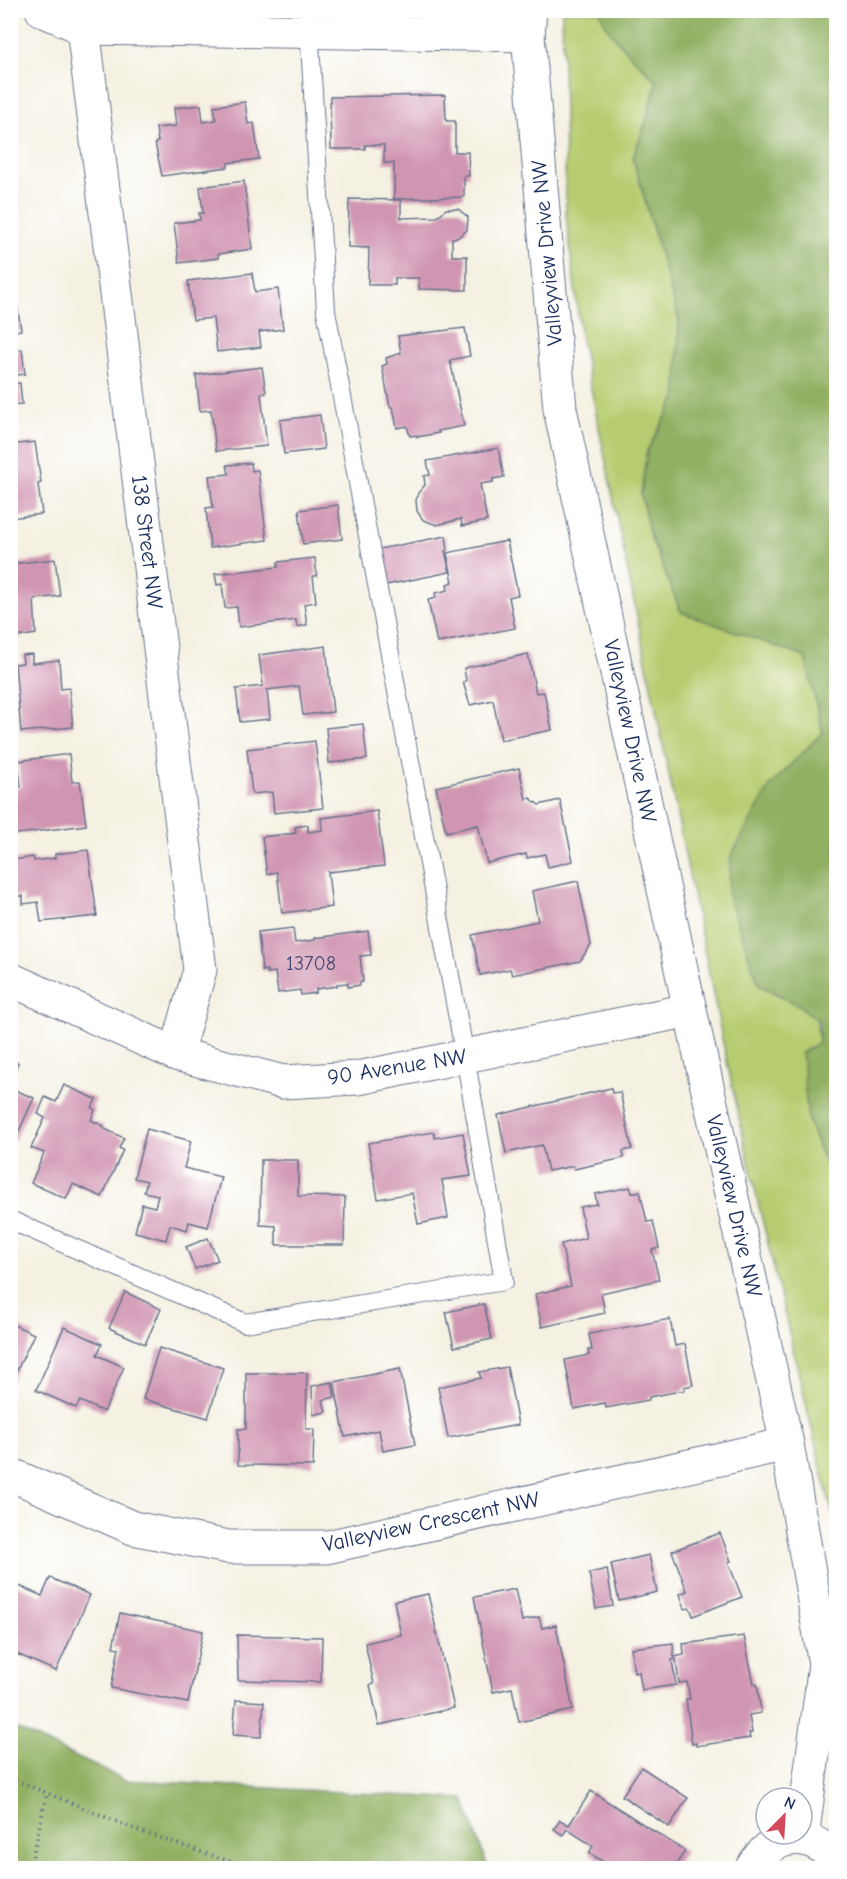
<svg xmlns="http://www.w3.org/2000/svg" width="847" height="1879" font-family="'Comic Neue',sans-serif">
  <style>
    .green { fill: #b7cc70; stroke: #697e67; stroke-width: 1.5 }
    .forest { fill: #91b062; stroke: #567060; stroke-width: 1.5 }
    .building { fill: #d095b1 }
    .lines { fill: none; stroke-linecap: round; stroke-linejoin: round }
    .service-casing { stroke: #67738c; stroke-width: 20 }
    .minor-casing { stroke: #67738c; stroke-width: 35 }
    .path { stroke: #67738c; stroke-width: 4; stroke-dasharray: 1.5 4.5; stroke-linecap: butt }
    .service { stroke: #fff; stroke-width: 18 }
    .minor { stroke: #fff; stroke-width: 33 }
    .labels { text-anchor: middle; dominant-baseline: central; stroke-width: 6; stroke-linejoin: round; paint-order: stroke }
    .number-label { font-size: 20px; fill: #484873 }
    .street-label { font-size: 22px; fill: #1b2f5e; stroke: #fff }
  </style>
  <rect width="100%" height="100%" fill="#fff"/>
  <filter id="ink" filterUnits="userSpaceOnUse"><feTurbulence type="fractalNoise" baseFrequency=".0167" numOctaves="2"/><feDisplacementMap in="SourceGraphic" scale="12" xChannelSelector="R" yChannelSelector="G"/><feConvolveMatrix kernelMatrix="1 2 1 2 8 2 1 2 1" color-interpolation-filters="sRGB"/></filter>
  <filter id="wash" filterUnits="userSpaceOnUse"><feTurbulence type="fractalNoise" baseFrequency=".008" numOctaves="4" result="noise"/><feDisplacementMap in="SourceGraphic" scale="24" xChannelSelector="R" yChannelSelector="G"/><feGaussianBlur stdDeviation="1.35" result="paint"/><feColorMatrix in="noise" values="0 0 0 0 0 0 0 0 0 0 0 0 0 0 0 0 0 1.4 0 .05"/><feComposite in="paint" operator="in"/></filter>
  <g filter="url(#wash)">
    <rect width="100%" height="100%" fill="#f4f1e2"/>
    <!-- green -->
    <path class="green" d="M562,11H601C603,32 642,65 657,81L645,124L633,158L679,320L677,397L647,451L641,495L650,535L681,612L805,657L823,732L771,785L759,985L797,1004L816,1018L819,1042L802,1053L808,1120L836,1191V1530L749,1164L722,1038L581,339L566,214Z"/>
    <!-- forest -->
    <g class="forest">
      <path d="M601,11H836V1191L808,1120L802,1053L819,1042V1021L797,1004L759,985L728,895L731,856L771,785L823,732L805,657L681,612L650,535L641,495L647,451L677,396L679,320L633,158L645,124L657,82C642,65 602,32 601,11Z"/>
      <path d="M10,1726L125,1780L464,1799L488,1868H11Z"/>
    </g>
    <g id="blocks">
      <!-- building -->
      <g class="building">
        <path d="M445,95L446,121H455V152H468L469,176H464V197L394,199V163H384V145H365V149H331L330,97Z"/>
        <path d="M245,102L248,124L254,123L259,159L228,163V167L162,176L155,143L158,142L156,128L176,126L174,108L201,105L203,122L216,120L214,106Z"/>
        <path d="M244,181L252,249L218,254V258L179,263L174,223L200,220L199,213H203L200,187Z"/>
        <path d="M349,199L401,200V218L437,217L446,209H458L468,217L467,230L457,238H452V256H467V290L419,289V278H395V285H368L369,248L348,247Z"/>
        <path d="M10,260L21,330L10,332Z"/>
        <path d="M252,273L255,292L278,289L283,329L259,332L261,347L217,352L213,318L193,320L188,281Z"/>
        <path d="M465,328L470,356L450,360L464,426L438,431L439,433L417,437V435L410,436L407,426L397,428L393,407H390L382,366L387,364L386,358L401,353L398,336Z"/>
        <path d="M22,349L25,374L10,376V351Z"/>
        <path d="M262,367L266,393L261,394L267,446L216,451L211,410L200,411L196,375Z"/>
        <path d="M20,383L22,404L10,405V384Z"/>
        <path d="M320,415L324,449L284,454L280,420Z"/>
        <path d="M35,442L41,483L38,484L42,514L10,518V445Z"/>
        <path d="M498,448L504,477L493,479V482L480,484L487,521L462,526L461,519L437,525L423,520L417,511L416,500L418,493L425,485L424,476L430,475L427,461Z"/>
        <path d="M251,463L252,471L258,470L267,540L210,548L206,508L213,507L209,476L229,474L227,465Z"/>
        <path d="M338,505L342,539L303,544L299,510Z"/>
        <path d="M446,536L448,550L445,551L450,572L386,585L379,549Z"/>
        <path d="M507,541L518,595L509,597L515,628L437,643L428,600L436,598L435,593L448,590L447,584L453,582L447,553Z"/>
        <path d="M315,558L317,576H313L316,602L304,604L307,625L297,627L296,620L239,627L237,607L225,608L222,584L217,585L215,574L278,567V562Z"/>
        <path d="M55,559L60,596L34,599L36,634L10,638V564Z"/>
        <path d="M326,646L333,712L303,715L299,686L267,690L270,719L240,722L236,689L263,686L259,655Z"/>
        <path d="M32,654V663L59,660L61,689L69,688L73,727L21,732L15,664L23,663L22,655Z"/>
        <path d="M528,654L536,693L544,692L552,730L501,740L493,700L470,705L463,682L466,681L464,668Z"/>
        <path d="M363,724L367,759L329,763L326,728Z"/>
        <path d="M315,741L323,808L274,813L272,792L252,794L247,749Z"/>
        <path d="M69,754L72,782L80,781L86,825L10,835V789L21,787L18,761Z"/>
        <path d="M519,768L526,799L530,798L539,805L560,800L573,861L548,867L545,854L527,858L526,854L487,863L478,825L446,832L436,787Z"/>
        <path d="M377,811L384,866L328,872L332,907L282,913L277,872L267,874L262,837L296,833L295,827L308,825V832L322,830L321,818Z"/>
        <path d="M10,847H12L14,860L33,857L34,861L55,858V854L88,850L97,916L41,922L38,902L23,904V896L10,897Z"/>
        <path d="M578,881L591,945L580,961L512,975L510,969L480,975L472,935L538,921L532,891Z"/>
        <path d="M293,928L295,943L315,940V938L368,931L371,955L360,956L363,982H360V985L348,987V983L337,984V986L316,989V993L301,995L300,990L278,993L275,972L267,973V970L262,971L258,932Z"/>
        <path d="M10,1060L18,1063L10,1079Z"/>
        <path d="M64,1085L96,1099L92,1108L95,1110L91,1120L104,1126L103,1128L124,1138L119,1148L123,1150L102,1197L73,1184L66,1199L31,1183L44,1153L31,1148L45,1118L38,1114L45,1097L56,1102Z"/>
        <path d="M10,1088L34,1098L14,1142L10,1141Z"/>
        <path d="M611,1088L612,1093L620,1092L632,1149L623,1151L624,1158L574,1169L573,1166L548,1171L542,1145L506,1153L498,1115Z"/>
        <path d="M147,1129L191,1141L184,1168L221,1177L208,1227L189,1222L187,1230L170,1225L166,1240L135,1232L142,1204L155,1207L158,1195L144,1192L147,1181L134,1178Z"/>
        <path d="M434,1132L435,1138L463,1133L471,1176L442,1180L448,1218L418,1224L412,1193L378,1199L368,1143Z"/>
        <path d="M261,1160H298V1196L345,1197L344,1245H276V1226L260,1225Z"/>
        <path d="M630,1187L632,1193L640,1191L647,1222L653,1221L659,1248L652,1250L659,1280L601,1293L605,1313L542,1327L535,1294L571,1286L561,1244L586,1238L580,1207L597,1204L595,1194Z"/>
        <path d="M208,1238L218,1260L195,1269L186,1247Z"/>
        <path d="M125,1292L161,1309L145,1344L109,1328Z"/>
        <path d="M484,1304L492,1339L454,1347L446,1312Z"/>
        <path d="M670,1319L675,1346L685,1344L693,1385L684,1387L685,1390L649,1397V1400L606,1408L605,1403L574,1409L565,1360L589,1355L588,1350H592L589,1334Z"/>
        <path d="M10,1323L34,1334L13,1379L10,1378Z"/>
        <path d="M64,1327L102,1344L97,1355L124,1367L104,1412L80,1401L76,1408L36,1390Z"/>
        <path d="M159,1348L223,1368L208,1418L143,1399Z"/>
        <path d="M507,1367L518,1425L448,1438L438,1387L481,1378L479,1372Z"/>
        <path d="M400,1369L415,1445L383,1451L379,1430L345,1437L334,1382Z"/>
        <path d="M246,1373H307L306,1429H314L313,1466L238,1465V1429H246Z"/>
        <path d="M332,1382L335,1397L323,1400L326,1412L313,1415L312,1386Z"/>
        <path d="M720,1533L731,1561L728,1562L742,1597L693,1616L690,1608L685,1609L680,1594L687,1591L672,1551Z"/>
        <path d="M649,1555L657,1592L619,1601L611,1564Z"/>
        <path d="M607,1569L613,1606L596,1609L589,1573Z"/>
        <path d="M50,1578L90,1595L56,1671L10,1651V1582L42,1596Z"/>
        <path d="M515,1589L522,1621L539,1617L542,1628L556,1625L573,1710L519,1722L512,1688L493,1692L474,1597Z"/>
        <path d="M428,1594L454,1708L379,1725L370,1685L374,1684L365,1643L401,1635L394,1601Z"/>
        <path d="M120,1613L203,1631L188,1703L111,1688L119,1648L113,1647Z"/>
        <path d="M237,1635L322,1637L321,1682L238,1680Z"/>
        <path d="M744,1636L754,1684H757L761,1713L749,1715L752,1733H749L750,1738L696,1746V1743L692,1744L686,1699H690L687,1682L679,1683L676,1659L672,1660L676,1685L642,1690L639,1672L634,1673L631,1648L673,1643L674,1657L684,1655L683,1644Z"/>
        <path d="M236,1700L264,1702L261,1737L233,1735Z"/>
        <path d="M641,1767L688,1798L669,1827L622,1796Z"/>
        <path d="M591,1791L685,1851L674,1868H613L589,1853L593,1846L567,1829L563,1835L554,1829L560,1820L569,1825Z"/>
      </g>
    </g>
  </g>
  <g filter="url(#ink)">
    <use href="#blocks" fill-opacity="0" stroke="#67738c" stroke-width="1.5"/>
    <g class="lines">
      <defs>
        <path id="service" d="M10,1220L245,1323L504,1281L465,1056L326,311L308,10"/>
        <g id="minor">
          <path d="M42,10L83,28L528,35"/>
          <path d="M530,10L528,35L560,409L690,1010L787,1444L825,1664L802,1838"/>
          <path d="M83,28L200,970L176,1054"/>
          <path d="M10,979L176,1054L283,1082L358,1078L690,1010"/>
          <path d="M10,1474L133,1528L228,1547H327L787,1444"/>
          <path d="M752,1868C771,1833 812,1827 836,1862"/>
        </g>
      </defs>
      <!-- service casing -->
      <use href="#service" class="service-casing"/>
      <!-- minor casing -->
      <use href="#minor" class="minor-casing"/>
      <!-- path -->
      <g class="path">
        <path d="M10,1778L142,1832L249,1868"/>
        <path d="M30,1868L47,1793"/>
      </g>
      <!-- service -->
      <use href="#service" class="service"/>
      <!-- minor -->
      <use href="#minor" class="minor"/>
    </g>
  </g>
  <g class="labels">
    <!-- number labels -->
    <g class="number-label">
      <text x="311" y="963">13708</text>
    </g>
    <!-- street labels -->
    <g class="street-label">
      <text transform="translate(547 253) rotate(-95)">Valleyview Drive NW</text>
      <text transform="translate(147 542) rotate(83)">138 Street NW</text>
      <text transform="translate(630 731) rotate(78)">Valleyview Drive NW</text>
      <text transform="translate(397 1067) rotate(-9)">90 Avenue NW</text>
      <text transform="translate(734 1206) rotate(77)">Valleyview Drive NW</text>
      <text transform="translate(431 1522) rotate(-12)">Valleyview Crescent NW</text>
    </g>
  </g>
  <!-- margin -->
  <rect width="847" height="1879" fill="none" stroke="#fff" stroke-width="36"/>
  <!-- north arrow -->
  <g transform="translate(784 1816) rotate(24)"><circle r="28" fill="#ffffff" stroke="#a4acbf" stroke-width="1.5"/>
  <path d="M0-4.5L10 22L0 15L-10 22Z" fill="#d1495b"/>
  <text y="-9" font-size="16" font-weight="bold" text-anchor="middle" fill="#1b2f5e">N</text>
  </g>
</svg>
